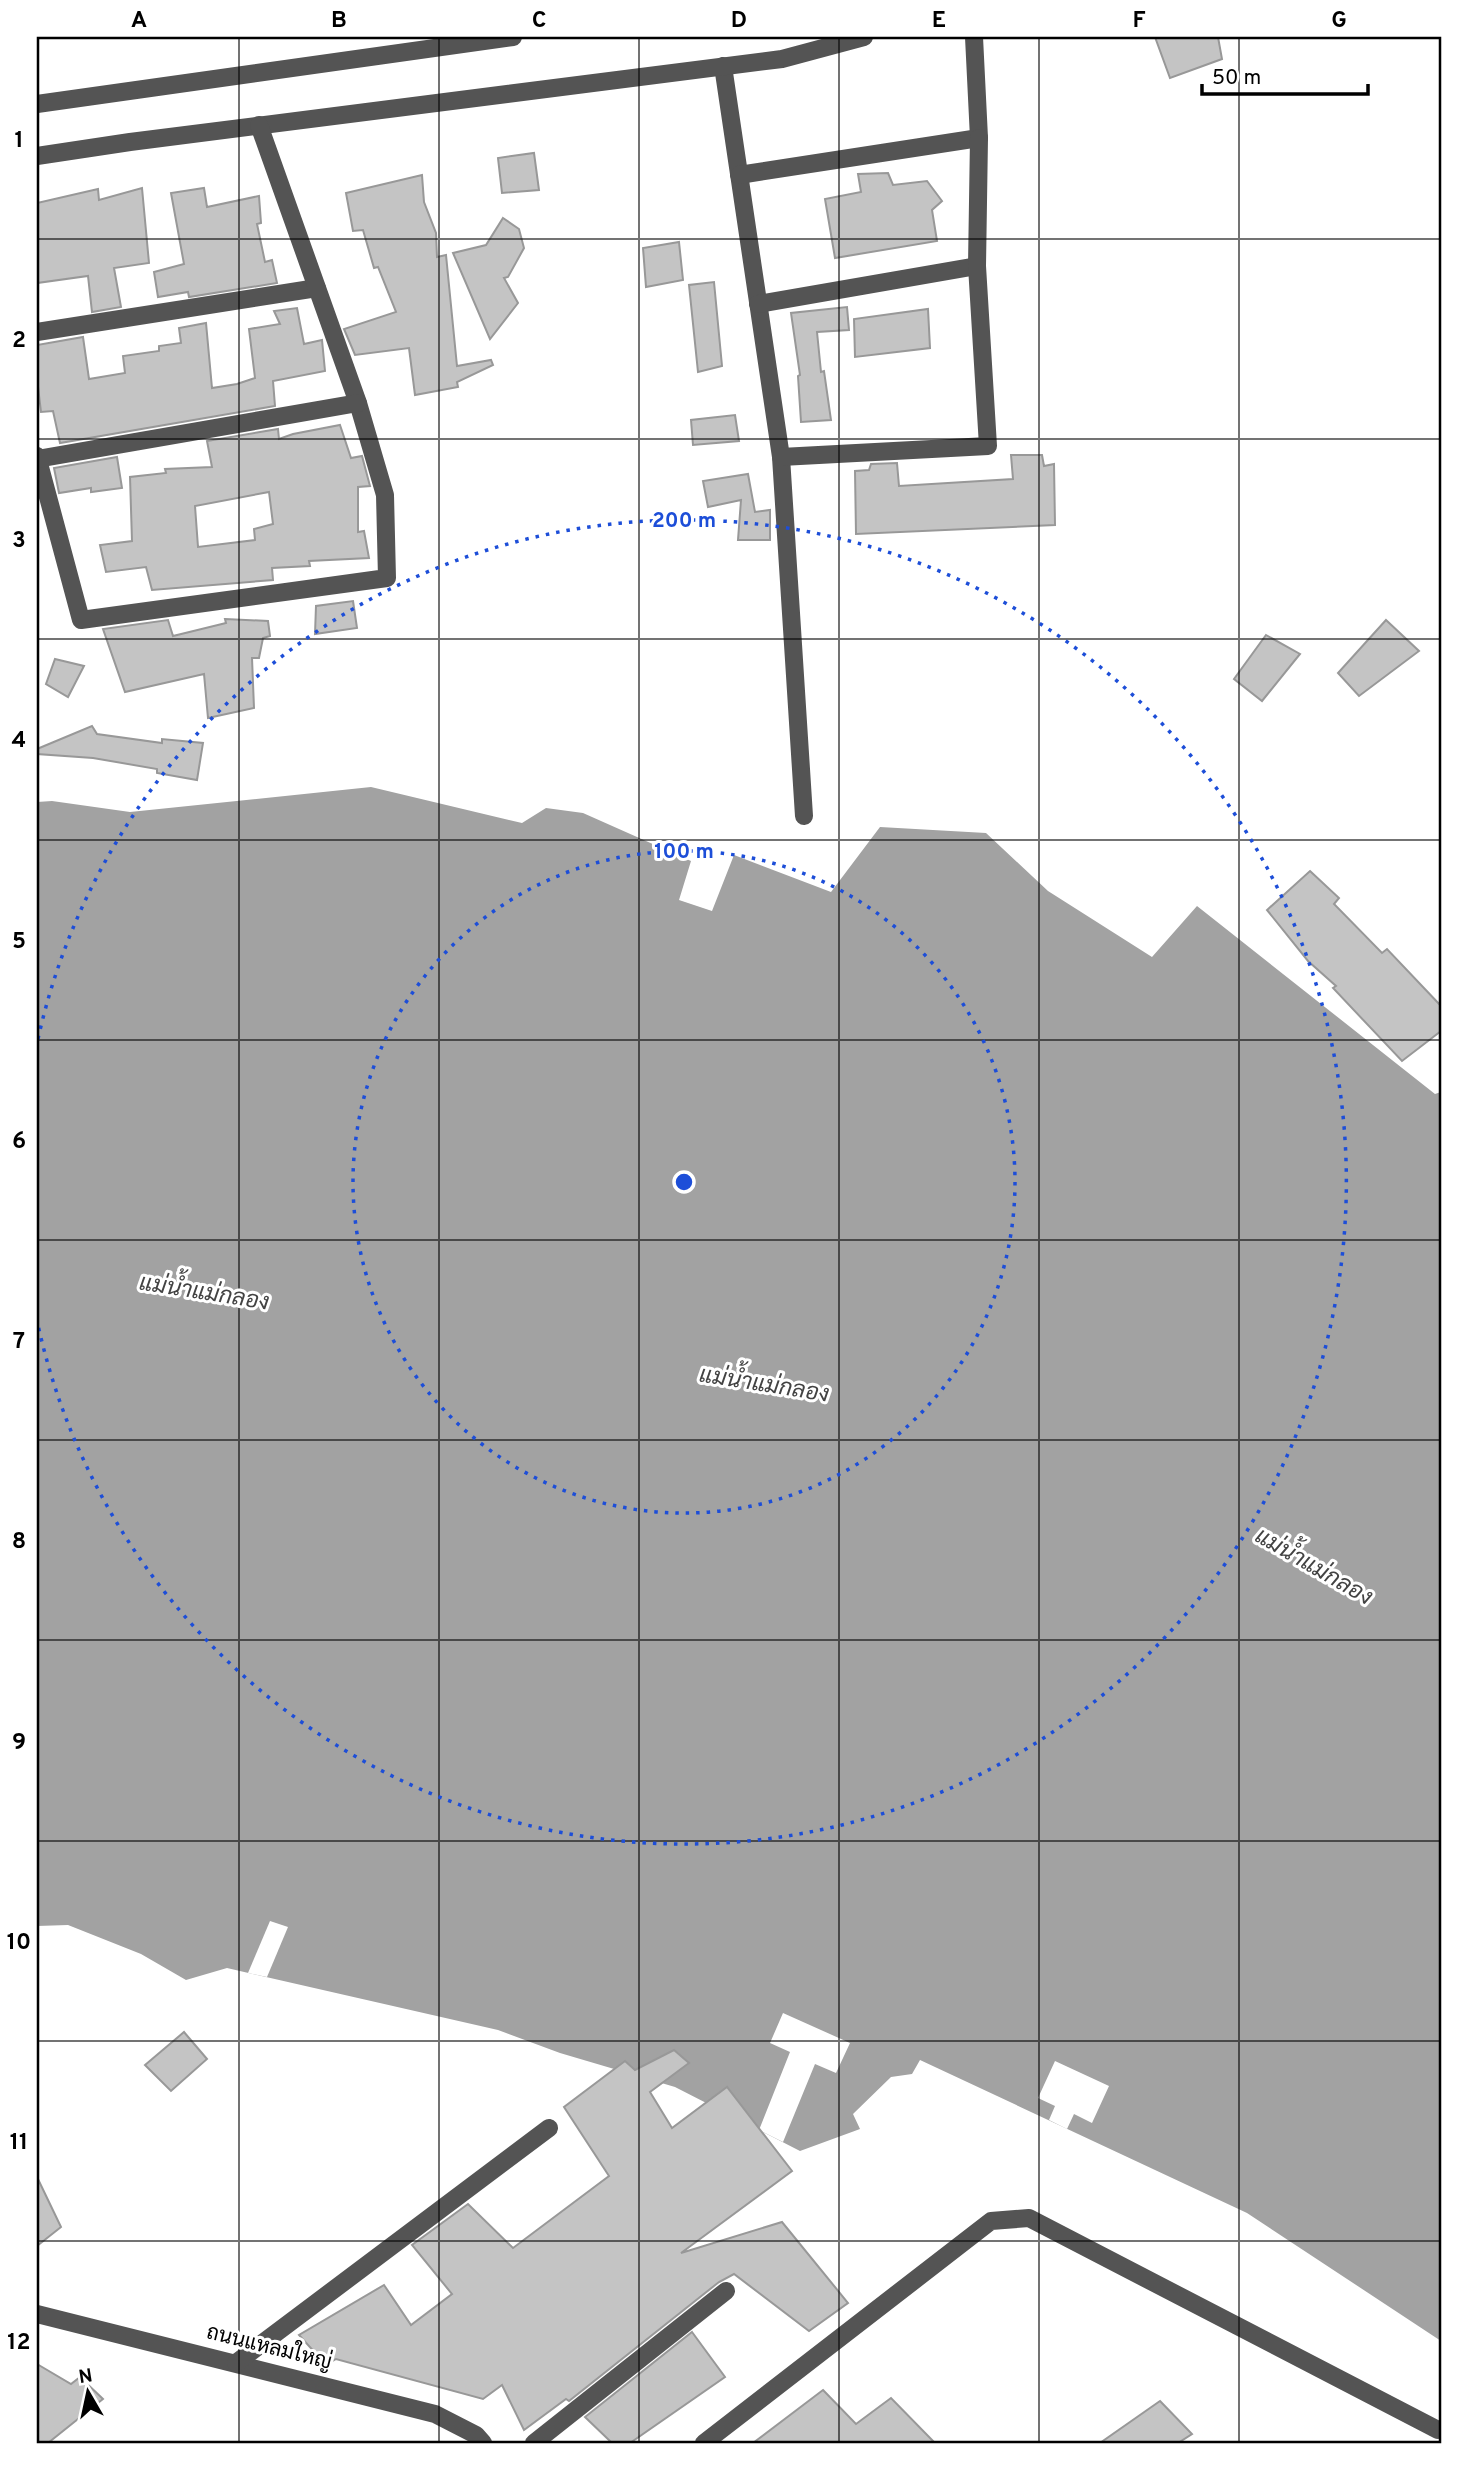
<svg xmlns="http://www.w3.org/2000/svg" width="1478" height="2480" font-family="Overpass,Sarabun,sans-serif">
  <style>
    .water { fill: #a2a2a2 }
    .pier { fill: #fff }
    .building { fill: #c4c4c4; stroke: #989898; stroke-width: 2; fill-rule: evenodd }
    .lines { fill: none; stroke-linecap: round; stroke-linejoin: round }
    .minor { stroke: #545454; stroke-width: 18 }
    .grid { fill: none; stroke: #000; stroke-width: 2; stroke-opacity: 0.55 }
    .ring { fill: none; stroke: #1d4ed8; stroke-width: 3.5; stroke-dasharray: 3.5 7 }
    .labels { text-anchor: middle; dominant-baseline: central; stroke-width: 6; stroke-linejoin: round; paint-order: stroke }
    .street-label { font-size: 21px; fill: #000; stroke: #fff }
    .water-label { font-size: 23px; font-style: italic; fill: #434343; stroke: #fff }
    .centre { fill: #1d4ed8; stroke: #fff; stroke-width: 3.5 }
    .ring-label { font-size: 21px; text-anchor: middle; font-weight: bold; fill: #1d4ed8; stroke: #fff; stroke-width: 6; stroke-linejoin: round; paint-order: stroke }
    .neatline { fill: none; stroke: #000; stroke-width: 2.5 }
    .grid-label { font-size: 23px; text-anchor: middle; font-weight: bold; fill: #000 }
  </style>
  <rect width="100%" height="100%" fill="#fff"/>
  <!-- water -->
  <path class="water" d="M371,787L522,823L546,808L583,813L691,861L679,900L712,911L734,855L831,892L880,827L986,833L1048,891L1152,957L1197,906L1435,1094L1441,1092V2341L1247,2213L920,2060L912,2074L891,2077L853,2114L860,2129L800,2151L675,2087L560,2053L498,2030L227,1968L186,1980L141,1954L68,1925L37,1926V802L52,801L130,812Z"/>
  <!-- pier -->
  <g class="pier">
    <path d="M270,1921L288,1927L267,1977L248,1973Z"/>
    <path d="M783,2013L850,2043L836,2073L815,2064L783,2142L759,2130L790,2052L770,2043Z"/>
    <path d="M1055,2061L1109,2086L1092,2123L1074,2114L1067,2129L1049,2120L1055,2106L1038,2098Z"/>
  </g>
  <!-- building -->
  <g class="building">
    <path d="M1155,37H1218L1222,59L1170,78Z"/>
    <path d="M534,153L539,190L502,193L498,158Z"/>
    <path d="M888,173L893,185L927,181L942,201L932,210L937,241L835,258L825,199L861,192L858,174Z"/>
    <path d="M422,175L424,202L436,233L437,257L446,255L457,366L491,360L493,365L457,382L458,387L415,395L409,348L355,355L344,329L396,312L378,267L374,268L363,230L353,231L346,193Z"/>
    <path d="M142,188L149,263L114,268L121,307L92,312L88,276L37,283V203L98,189L99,200Z"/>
    <path d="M204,188L207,207L259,196L261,223L257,224L265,262L272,260L277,283L189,297L188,292L158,297L154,272L184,264L171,193Z"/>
    <path d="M503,218L519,229L524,248L508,277L504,278L518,303L490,339L453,253L486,245Z"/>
    <path d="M679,242L683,280L646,287L643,248Z"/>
    <path d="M714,282L722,366L698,372L689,285Z"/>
    <path d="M847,307L849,330L817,332L821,372L824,371L831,420L801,422L798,376L800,375L791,313Z"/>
    <path d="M297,308L304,344L322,340L325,371L273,381L275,406L60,443L53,411L41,412L37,378V345L83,337L89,379L125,373L123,356L159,351V346L181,343L179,328L206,323L212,388L237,384L255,378L249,329L280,324L274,311Z"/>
    <path d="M928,309L930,348L855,357L854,319Z"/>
    <path d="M735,415L739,441L693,445L691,420Z"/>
    <path d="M340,425L351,458L362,456L370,486L358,487V532L364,531L369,558L309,561L310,566L272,568L273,580L152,590L146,567L106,572L100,545L132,541L130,477L166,473L165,469L212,467L207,441L278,429L279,439L293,434ZM269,492L273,524L254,529L255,540L198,547L195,506Z"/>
    <path d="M1011,455H1042L1044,466L1054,464L1055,525L856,534L855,471L869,470L871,464L897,463L899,486L1013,479Z"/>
    <path d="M117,457L122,488L91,492V488L59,493L54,468Z"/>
    <path d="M748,474L755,512L770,510V540H738L741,500L708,507L703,481Z"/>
    <path d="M353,601L357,628L315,634L316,606Z"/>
    <path d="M225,619L268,621L270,636L263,638L259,658H252L254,708L208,718L204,674L125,692L103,629L168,620L173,636L226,623Z"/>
    <path d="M1386,620L1419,651L1359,696L1338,673Z"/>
    <path d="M1266,635L1300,654L1262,701L1234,679Z"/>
    <path d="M55,659L84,666L68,697L46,684Z"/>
    <path d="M92,726L97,734L162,743V739L203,743L197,780L157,773V769L93,758L37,754V749Z"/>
    <path d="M1310,871L1339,898L1334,904L1382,953L1387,949L1441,1006V1031L1402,1061L1333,988L1336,986L1308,961L1267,910Z"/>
    <path d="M184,2032L207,2059L171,2091L145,2065Z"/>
    <path d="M674,2050L689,2063L650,2092L672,2128L727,2087L792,2171L681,2253L782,2222L848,2303L809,2331L734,2274L719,2282L569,2401L566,2399L524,2430L502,2385L483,2399L336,2359L326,2365L299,2335L384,2285L411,2325L452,2294L412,2245L468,2204L513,2248L609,2176L564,2107L625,2061L635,2070Z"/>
    <path d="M37,2177L61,2227L37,2246Z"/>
    <path d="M692,2332L725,2377L630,2443H612L585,2417Z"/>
    <path d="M37,2364L71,2384L80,2377L103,2399L48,2443H37Z"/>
    <path d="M823,2390L856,2424L891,2398L935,2443H753Z"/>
    <path d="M1160,2401L1192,2434L1178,2443H1100Z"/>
  </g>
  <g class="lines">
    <!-- minor -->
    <g class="minor">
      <path d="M723,66L781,457L804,816"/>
      <path d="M37,104L513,37"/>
      <path d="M37,156L130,142L782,59L864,37"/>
      <path d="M739,175L979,138L974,37"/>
      <path d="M758,304L977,266"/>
      <path d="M37,332L317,288"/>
      <path d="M37,456L81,620L387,578L385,495L358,403L259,125"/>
      <path d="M781,457L988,446L977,266L979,138"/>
      <path d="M37,459L358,403"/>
      <path d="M37,2314L435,2414L476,2435L483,2443"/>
      <path d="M236,2363L549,2128"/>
      <path d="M534,2443L726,2291"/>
      <path d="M704,2443L991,2221L1029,2218L1438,2430"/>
    </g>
  </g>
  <!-- grid -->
  <path class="grid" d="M239,37V2443M439,37V2443M639,37V2443M839,37V2443M1039,37V2443M1239,37V2443M37,239H1441M37,439H1441M37,639H1441M37,840H1441M37,1040H1441M37,1240H1441M37,1440H1441M37,1640H1441M37,1841H1441M37,2041H1441M37,2241H1441"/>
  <!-- distance rings -->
  <g class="ring">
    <circle cx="684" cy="1182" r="331"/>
    <path d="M38 1039A662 662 0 1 1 38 1325"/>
  </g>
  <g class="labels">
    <!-- street labels -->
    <g class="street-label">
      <text transform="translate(269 2348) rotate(14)">ถนนแหลมใหญ่</text>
    </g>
    <!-- water labels -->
    <g class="water-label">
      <text transform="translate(204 1294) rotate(9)">แม่น้ำแม่กลอง</text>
      <text transform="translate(764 1386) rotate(9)">แม่น้ำแม่กลอง</text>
      <text transform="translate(1313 1568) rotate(30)">แม่น้ำแม่กลอง</text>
    </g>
  </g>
  <circle cx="684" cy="1182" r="10" class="centre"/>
  <g class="ring-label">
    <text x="684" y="527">200 m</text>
    <text x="684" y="858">100 m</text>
  </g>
  <!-- border -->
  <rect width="1478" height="2480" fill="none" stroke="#ffffff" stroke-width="77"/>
  <!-- north arrow -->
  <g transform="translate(88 2392) rotate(351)" stroke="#ffffff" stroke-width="5" paint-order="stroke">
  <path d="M0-5L12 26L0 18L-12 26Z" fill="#000000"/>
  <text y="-10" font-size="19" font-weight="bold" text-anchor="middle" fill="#000000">N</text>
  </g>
  <!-- scale -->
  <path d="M1202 84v10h166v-10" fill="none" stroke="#000000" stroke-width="3.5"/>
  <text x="1212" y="84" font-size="21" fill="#000000" stroke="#ffffff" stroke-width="5" paint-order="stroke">50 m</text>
  <rect x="38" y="38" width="1402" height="2404" class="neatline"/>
  <g class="grid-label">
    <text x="139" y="27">A</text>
    <text x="339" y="27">B</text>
    <text x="539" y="27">C</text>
    <text x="739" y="27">D</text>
    <text x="939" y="27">E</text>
    <text x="1139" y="27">F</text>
    <text x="1339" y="27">G</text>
    <text x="19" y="147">1</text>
    <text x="19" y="347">2</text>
    <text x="19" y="547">3</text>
    <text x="19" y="747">4</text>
    <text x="19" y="948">5</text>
    <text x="19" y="1148">6</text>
    <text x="19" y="1348">7</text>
    <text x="19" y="1548">8</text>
    <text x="19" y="1749">9</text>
    <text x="19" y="1949">10</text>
    <text x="19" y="2149">11</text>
    <text x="19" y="2349">12</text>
  </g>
</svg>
